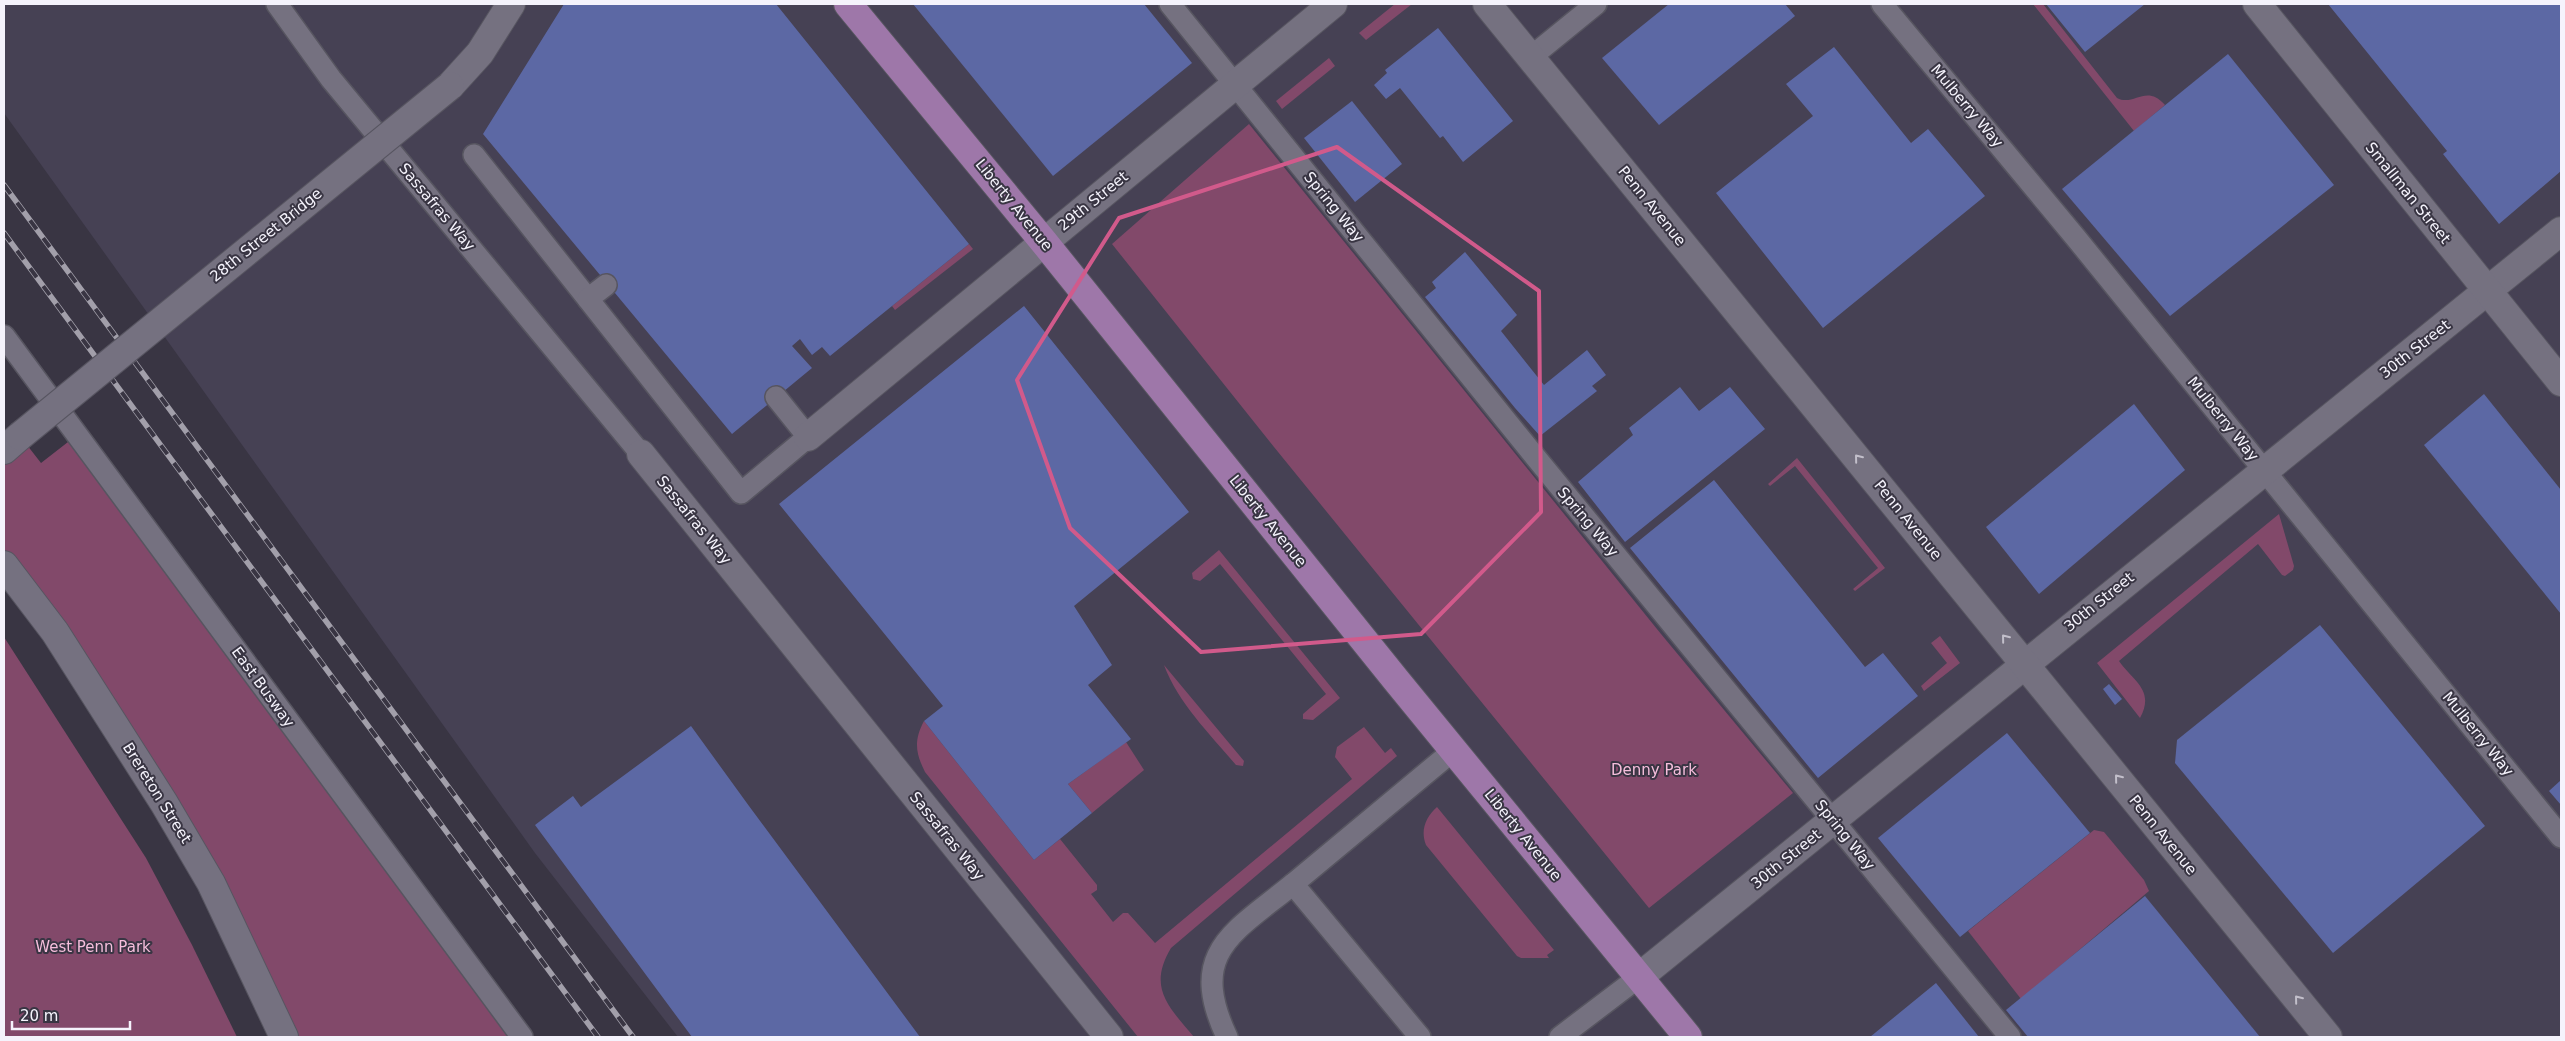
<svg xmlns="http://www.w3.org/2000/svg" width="2565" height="1041" font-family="'DejaVu Sans',sans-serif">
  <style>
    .built { fill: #464154 }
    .green { fill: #82496a }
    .building { fill: #5c68a4 }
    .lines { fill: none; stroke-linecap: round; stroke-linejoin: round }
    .lane-casing { stroke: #575560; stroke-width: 24 }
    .street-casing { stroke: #575560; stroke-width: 30 }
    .secondary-casing { stroke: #575560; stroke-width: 30 }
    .primary-casing { stroke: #575560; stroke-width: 30 }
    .lane { stroke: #757180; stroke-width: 21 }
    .street { stroke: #757180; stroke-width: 28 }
    .secondary { stroke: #757180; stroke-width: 28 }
    .primary { stroke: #9e77a9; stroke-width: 28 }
    .rail-casing { stroke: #a29faa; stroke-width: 5.5 }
    .rail { stroke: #393543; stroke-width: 4; stroke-dasharray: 11; stroke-linecap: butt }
    .secondary-bridge-casing { stroke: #575560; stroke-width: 30; stroke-linecap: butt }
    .secondary-bridge { stroke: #757180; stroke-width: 28 }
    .oneway { stroke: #c2bfca }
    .marked { fill: none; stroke: #d15a8b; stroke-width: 4; stroke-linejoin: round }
    .labels { text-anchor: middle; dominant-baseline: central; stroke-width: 4; stroke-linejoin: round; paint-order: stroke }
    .street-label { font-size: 15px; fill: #f5f3fc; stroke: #393543 }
    .park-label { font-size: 15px; fill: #f6bedc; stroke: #393543 }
  </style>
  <rect width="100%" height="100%" fill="#393543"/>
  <!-- built -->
  <path class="built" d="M4,4H2561V1037H678L535,853L4,113Z"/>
  <!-- green -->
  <g class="green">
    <path d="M1395,4H1412L1366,40L1359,33Z"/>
    <path d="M2033,4H2043L2117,98C2134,107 2146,83 2165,105L2134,131Z"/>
    <path d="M1329,58L1335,66L1282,109L1276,101Z"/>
    <path d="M1249,124L1661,634L1793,793L1649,908L1274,447L1112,244Z"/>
    <path d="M969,244L973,249L895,310L892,306Z"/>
    <path d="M77,435L522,1037H284L268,998L4,565V450L20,436L41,463Z"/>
    <path d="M1797,458L1885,568L1855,591L1853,589L1878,568L1795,466L1770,486L1768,484Z"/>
    <path d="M2279,514L2294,566L2293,570L2285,576L2282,575L2258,544L2119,661C2134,682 2155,690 2140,718L2097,663Z"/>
    <path d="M1219,550L1340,698L1313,720L1303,719V714L1326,694L1220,564L1200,581L1193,579L1192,573Z"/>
    <path d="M1940,636L1960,663L1924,691L1921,686L1947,663L1931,643Z"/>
    <path d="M4,637L146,858L192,945L237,1037H4Z"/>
    <path d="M1164,665L1244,761L1243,766L1236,765C1210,734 1178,703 1164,665Z"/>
    <path d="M924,721L1034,860L1060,839L1097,885V890L1091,894L1113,922L1123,913H1128L1155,943L1352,779L1335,757L1337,747L1364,727L1385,753L1391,748L1397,756L1171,948C1147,988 1169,1007 1194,1037H1138L925,772C915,752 914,740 924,721Z"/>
    <path d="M1126,742L1144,770L1092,813L1068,784Z"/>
    <path d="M1437,807L1554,950L1547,955L1549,958H1521L1517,956L1426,845C1420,830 1426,817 1437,807Z"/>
    <path d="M2094,830L2104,832L2144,880L2149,891L2021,999L1968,931Z"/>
  </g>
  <!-- building -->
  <g class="building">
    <path d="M564,4H776L969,244L830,356L822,347L812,355L800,339L792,346L812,368L732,434L483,134Z"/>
    <path d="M913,4H1144L1192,63L1053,176Z"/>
    <path d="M1669,4H1785L1795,16L1659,125L1602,58Z"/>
    <path d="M2046,4H2145L2085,52Z"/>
    <path d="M2328,4H2561V171L2499,224L2443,154L2447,151Z"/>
    <path d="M1438,28L1513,121L1463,162L1443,136L1440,138L1400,88L1386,99L1374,85L1387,73L1385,70Z"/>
    <path d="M1834,47L1911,143L1928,129L1985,196L1823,328L1716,193L1813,116L1786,84Z"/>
    <path d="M2228,54L2334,185L2170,316L2062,189Z"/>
    <path d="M1352,101L1402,164L1355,202L1304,138Z"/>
    <path d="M1465,252L1517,315L1501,331L1544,385L1587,350L1606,375L1592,386L1597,391L1540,436L1515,408L1425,297L1436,288L1432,282Z"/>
    <path d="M1024,306L1189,512L1074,606L1112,665L1088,685L1131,739L1068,784L1092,813L1034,860L924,721L943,706L779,504Z"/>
    <path d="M1680,387L1699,411L1730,387L1765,429L1625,542L1578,482L1633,435L1629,428Z"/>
    <path d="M2484,394L2561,490V614L2424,445Z"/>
    <path d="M2134,404L2185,470L2039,594L1986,527Z"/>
    <path d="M1714,480L1865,667L1883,653L1918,696L1818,778L1630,548Z"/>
    <path d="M2320,625L2485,826L2333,953L2175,763L2177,740Z"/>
    <path d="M2109,684L2122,699L2115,705L2103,689Z"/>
    <path d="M691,726L749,806L920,1037H692L535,825L573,796L581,807Z"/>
    <path d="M2007,733L2090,833L1960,937L1878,838Z"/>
    <path d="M2561,780V805L2549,791Z"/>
    <path d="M2145,896L2260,1037H2028L2006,1010Z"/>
    <path d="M1936,983L1979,1037H1870Z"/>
  </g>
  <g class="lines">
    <defs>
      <g id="lane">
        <path d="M277,4L331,79L641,454"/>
        <path d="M1170,4L1537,459L2010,1037"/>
        <path d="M1882,4L2076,238L2561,837"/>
        <path d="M1531,57L1596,4"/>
        <path d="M474,155L588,299"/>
        <path d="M606,285L588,299L741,493L808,437L776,397"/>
        <path d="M4,336L522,1037"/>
        <path d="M1227,1037C1187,952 1233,933 1293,884"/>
        <path d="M1420,1037L1293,884L1454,750"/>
        <path d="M1560,1037L1639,977"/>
      </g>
      <g id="street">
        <path d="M808,437L1333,4"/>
        <path d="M641,454L1109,1037"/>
        <path d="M1639,977L2561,231"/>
      </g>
      <g id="secondary">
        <path d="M1487,4L2328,1037"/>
        <path d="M2257,4L2561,382"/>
        <path d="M450,86L480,53L511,4"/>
        <path d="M4,450L20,436"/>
        <path d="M4,565L55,632L164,803L211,883L284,1037"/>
      </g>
      <path id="primary" d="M848,4L1043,241L1396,680L1688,1037"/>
    </defs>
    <!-- lane casing -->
    <use href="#lane" class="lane-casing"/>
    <!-- street casing -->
    <use href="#street" class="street-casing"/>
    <!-- secondary casing -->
    <use href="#secondary" class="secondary-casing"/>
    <!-- primary casing -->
    <use href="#primary" class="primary-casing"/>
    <!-- lane -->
    <use href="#lane" class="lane"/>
    <!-- street -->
    <use href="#street" class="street"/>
    <!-- secondary -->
    <use href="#secondary" class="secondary"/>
    <!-- primary -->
    <use href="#primary" class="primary"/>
    <defs>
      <g id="rail">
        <path d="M4,185L633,1037"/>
        <path d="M4,233L598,1037"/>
      </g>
    </defs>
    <!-- rail casing -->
    <use href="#rail" class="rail-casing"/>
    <!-- rail -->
    <use href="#rail" class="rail"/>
    <defs>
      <path id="secondary-bridge" d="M20,436L450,86"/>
    </defs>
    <!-- secondary-bridge casing -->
    <use href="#secondary-bridge" class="secondary-bridge-casing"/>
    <!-- secondary-bridge -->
    <use href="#secondary-bridge" class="secondary-bridge"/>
  </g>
  <!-- one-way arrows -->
  <defs><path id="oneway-chevron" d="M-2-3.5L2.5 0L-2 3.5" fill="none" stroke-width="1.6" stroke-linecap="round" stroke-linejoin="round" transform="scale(1.25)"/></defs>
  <g class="oneway">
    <use href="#oneway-chevron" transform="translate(1858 458) rotate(-129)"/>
    <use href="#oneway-chevron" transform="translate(2005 638) rotate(-129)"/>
    <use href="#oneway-chevron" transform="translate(2118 778) rotate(-129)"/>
    <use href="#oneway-chevron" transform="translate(2298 999) rotate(-129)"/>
  </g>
  <!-- marked area -->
  <path class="marked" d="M1337,147L1539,291L1541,512L1421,634L1201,652L1070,528L1017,380L1119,218Z"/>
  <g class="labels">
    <!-- street labels -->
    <g class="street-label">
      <text transform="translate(1967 106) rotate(50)">Mulberry Way</text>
      <text transform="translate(2408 193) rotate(51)">Smallman Street</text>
      <text transform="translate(1093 201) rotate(-39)">29th Street</text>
      <text transform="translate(1014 205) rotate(51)">Liberty Avenue</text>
      <text transform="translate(1652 206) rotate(51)">Penn Avenue</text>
      <text transform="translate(437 207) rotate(50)">Sassafras Way</text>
      <text transform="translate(1334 207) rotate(51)">Spring Way</text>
      <text transform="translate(266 235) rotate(-39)">28th Street Bridge</text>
      <text transform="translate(2415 349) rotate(-38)">30th Street</text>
      <text transform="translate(2223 419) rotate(51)">Mulberry Way</text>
      <text transform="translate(694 520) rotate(51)">Sassafras Way</text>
      <text transform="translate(1908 520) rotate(51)">Penn Avenue</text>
      <text transform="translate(1268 521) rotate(51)">Liberty Avenue</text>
      <text transform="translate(1588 522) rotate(50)">Spring Way</text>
      <text transform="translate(2099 602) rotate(-39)">30th Street</text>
      <text transform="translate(263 687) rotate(54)">East Busway</text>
      <text transform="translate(2478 734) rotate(51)">Mulberry Way</text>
      <text transform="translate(157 793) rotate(58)">Brereton Street</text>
      <text transform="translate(1523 835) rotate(51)">Liberty Avenue</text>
      <text transform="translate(1845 835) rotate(51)">Spring Way</text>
      <text transform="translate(2163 835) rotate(51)">Penn Avenue</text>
      <text transform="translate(947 836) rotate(51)">Sassafras Way</text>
      <text transform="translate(1786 859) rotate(-39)">30th Street</text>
    </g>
    <!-- park labels -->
    <g class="park-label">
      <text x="1654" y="770">Denny Park</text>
      <text x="93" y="947">West Penn Park</text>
    </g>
  </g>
  <!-- border -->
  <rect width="2565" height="1041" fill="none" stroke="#f5f3fc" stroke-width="10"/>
  <!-- scale -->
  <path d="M12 1021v8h118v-8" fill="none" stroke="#f5f3fc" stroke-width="2.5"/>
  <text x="20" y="1021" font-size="15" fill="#f5f3fc" stroke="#393543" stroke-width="4" paint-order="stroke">20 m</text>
</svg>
